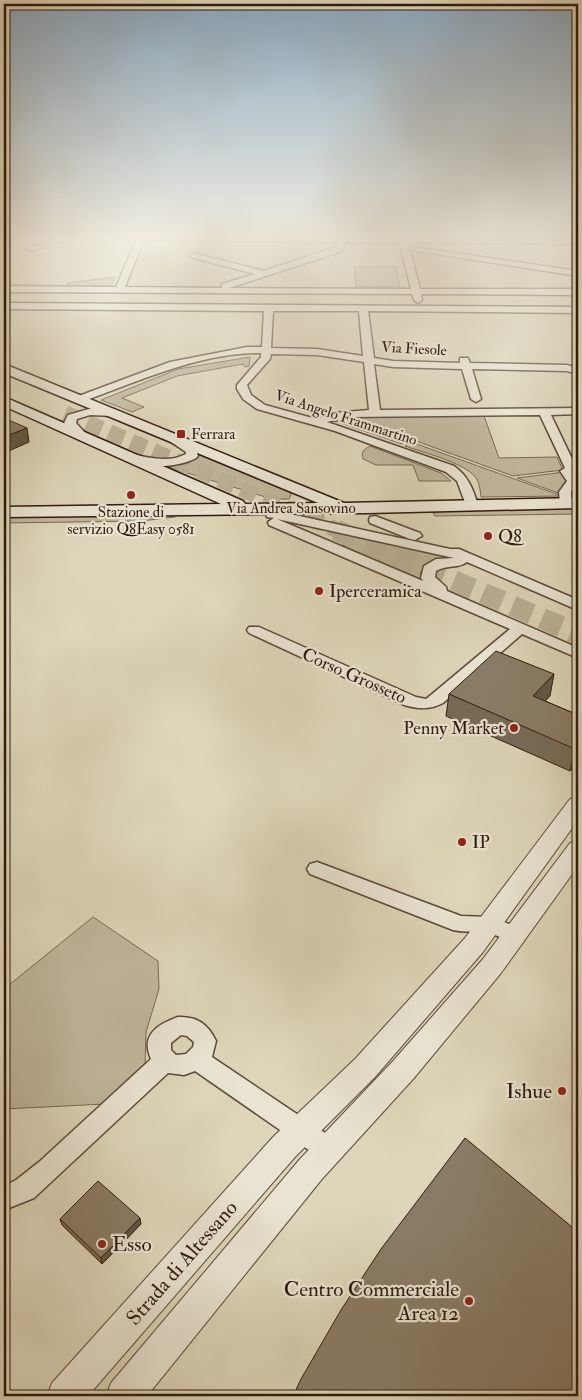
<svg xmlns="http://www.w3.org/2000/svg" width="582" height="1400" font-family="'IM FELL Double Pica',serif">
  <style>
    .green { fill: #bfb69c; stroke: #776854 }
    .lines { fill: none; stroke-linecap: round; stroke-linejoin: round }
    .secondary-tunnel-far1 { stroke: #bab097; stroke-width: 16; stroke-dasharray: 16 8; stroke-linecap: butt }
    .secondary-tunnel { stroke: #bab097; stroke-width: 21; stroke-dasharray: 21 11; stroke-linecap: butt }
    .minor-casing { stroke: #5a4938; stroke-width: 3 }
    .tertiary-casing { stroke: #5a4938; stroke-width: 2 }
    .secondary-casing { stroke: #2f1a0c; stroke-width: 3 }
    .minor { fill: #e9e4d2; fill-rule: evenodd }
    .tertiary { fill: #e9e4d2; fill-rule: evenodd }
    .secondary { fill: #e9e4d2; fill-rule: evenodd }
    .wall { fill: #766b58; stroke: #2f1a0c }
    .shaded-wall { fill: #605747; stroke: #2f1a0c }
    .building { fill: #897c66; stroke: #2f1a0c }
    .poi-dot { fill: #8f2418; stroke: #e9e4d2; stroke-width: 2 }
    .labels { text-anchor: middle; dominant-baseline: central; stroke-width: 4.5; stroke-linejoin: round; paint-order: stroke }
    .far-street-label { font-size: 15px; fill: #2f1a0c; stroke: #e9e4d2 }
    .far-poi-label { font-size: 15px; fill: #2f1a0c; stroke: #e9e4d2; text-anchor: start }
    .poi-label { font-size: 18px; fill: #2f1a0c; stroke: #e9e4d2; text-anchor: start }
    .street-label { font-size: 18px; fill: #2f1a0c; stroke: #e9e4d2 }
    .near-poi-label { font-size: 21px; fill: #2f1a0c; stroke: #e9e4d2; text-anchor: end }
    .near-street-label { font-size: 21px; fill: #2f1a0c; stroke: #e9e4d2 }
  </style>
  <rect width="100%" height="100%" fill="#ddd6ba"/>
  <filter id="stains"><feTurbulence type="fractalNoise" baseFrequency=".004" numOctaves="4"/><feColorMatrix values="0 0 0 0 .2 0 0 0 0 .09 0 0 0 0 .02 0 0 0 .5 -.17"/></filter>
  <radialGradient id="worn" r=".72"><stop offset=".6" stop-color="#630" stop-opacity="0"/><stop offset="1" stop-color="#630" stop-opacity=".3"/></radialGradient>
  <!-- green -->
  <g class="green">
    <path d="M354,267H396L400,287H356Z"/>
    <path d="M115,277L111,286H67L68,283Z"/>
    <path d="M250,357L249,366L245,367L243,364L177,376L122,398L144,407L132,412L101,400L178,369Z"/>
    <path d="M484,416L499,458L557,457L563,470L513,476L380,428L377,429L408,440L402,444L329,419L348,417Z"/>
    <path d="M411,442L562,496L481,497C480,490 480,484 476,478C464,462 424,453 405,446Z"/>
    <path d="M370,446L441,473L451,481H419L413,465H376L363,459C361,452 363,450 370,446Z"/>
    <path d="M199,453L289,490L291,495L289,499H272L168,467C180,466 192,464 199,453Z"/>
    <path d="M564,472L571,481L561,494L517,478Z"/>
    <path d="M578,508V514L435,516L433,513L459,509Z"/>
    <path d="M175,513V517L141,521L4,523V516Z"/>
    <path d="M338,536H361L452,557C440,559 424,560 420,575L422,581L347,548L339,541Z"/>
    <path d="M93,917L158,961L159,989L146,1032L145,1065L105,1104L4,1109V989Z"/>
  </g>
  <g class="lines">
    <!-- secondary-tunnel-far1 -->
    <path class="secondary-tunnel-far1" d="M65,413L339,531"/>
    <!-- secondary-tunnel -->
    <path class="secondary-tunnel" d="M336,530L578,634"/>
    <defs>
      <g id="minor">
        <path d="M61,237H72L32,251L25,249Z"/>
        <path d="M138,237H407L578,240V244L408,243L420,289H578V295L421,294L422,300L418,303L414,300L412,294L4,292V286L116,287ZM144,240L335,242L336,247L264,271L193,253H190V257L255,274L222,284V288L125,287ZM343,242L400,243L411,289L229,288L340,252L344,248Z"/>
        <path d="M414,247L578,271V276L417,251L413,249Z"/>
        <path d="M4,303L578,307V313L368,311L374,358L393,361L460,363V358H468L470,363L567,365L578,368V374L567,371L472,369L481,399L476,402L471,399L462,369L393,367L374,364L380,410L578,408V414L551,415L575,465H578V471L573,473L578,482L571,492L572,504L566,508L560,504L559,492L567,481L560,471L565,468L540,415L349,417L327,422L454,466C468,476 473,489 478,505L472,509L466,505L457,481L446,472L335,431L257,409L243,399L237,389V385L261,357V353C203,352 138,381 84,401H76L75,399L76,397L170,362L247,347H262L264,311L4,309ZM273,311H359L363,356L317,349L271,348ZM271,354L317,355L364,362L369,410L333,413L316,419L265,405L251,395L247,385L270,359Z"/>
        <path d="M89,409L113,410L118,413L113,416L90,415L77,419L76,423L89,437L87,439H79L64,423L68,415Z"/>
        <path d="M175,437L196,449L198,456L196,458C181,467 139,471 126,458L132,454C150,458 169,463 186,454V452L171,442L169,440Z"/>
        <path d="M272,510L450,549H459L578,600V609L573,608L467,562C458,569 448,564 436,571L435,577L446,587L447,591L578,648V658L522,634L443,703C430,710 418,709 404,705L249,633L247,630L249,627H259L416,697L426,699L431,695L510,629L269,525L268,522L274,518L267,517L266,514ZM277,519L454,558L436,559L424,566L421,578L423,581Z"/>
        <path d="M375,516L420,533L422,536L415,540L410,539L370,523L369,520L370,517Z"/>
        <path d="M317,862L461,916L490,917L523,929L526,935L523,941C510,945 501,936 489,933C477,930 465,933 453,930L310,874L307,869L310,864Z"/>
        <path d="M178,1017C197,1016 208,1024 216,1041L212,1057L337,1141L340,1149L337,1157L328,1160L319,1157L195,1071L184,1075L168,1073L34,1198L4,1210V1186L16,1180L39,1162L151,1059C140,1035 158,1024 178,1017ZM181,1035L187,1036L194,1042L193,1047L186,1054L176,1055L171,1050V1043Z"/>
      </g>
      <g id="tertiary">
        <path d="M578,796V820L483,952L375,1077L295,1157L88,1396H47L52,1383L273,1137L355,1059L465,938L570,799Z"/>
        <path d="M578,841V866L501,973L414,1078L322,1179L147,1396H106L111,1383L300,1159L394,1060L483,959L570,843Z"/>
      </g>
      <path id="secondary" d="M4,364L344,503L578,498V508L368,513L4,517V507L221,504L4,406V397L243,501L245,504L318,503L4,373Z"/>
    </defs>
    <!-- minor casing -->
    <use href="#minor" class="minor-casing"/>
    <!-- tertiary casing -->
    <use href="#tertiary" class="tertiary-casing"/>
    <!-- secondary casing -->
    <use href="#secondary" class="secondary-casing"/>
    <!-- minor -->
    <use href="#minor" class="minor"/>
    <!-- tertiary -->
    <use href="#tertiary" class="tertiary"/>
    <!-- secondary -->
    <use href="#secondary" class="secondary"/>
  </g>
  <!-- wall -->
  <g class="wall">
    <path d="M449,694L550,696L545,701L578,715V762L570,771L446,716Z"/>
    <path d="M60,1219L141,1224L102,1264L62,1225Z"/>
  </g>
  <!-- shaded-wall -->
  <g class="shaded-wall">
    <path d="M27,428L29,442L4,453V437Z"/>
    <path d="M554,674L550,696L529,718L533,696Z"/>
    <path d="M578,745V762L570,771L575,749Z"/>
    <path d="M140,1218L141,1224L102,1264L101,1258Z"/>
  </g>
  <!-- building -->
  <g class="building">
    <path d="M4,418L27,428L4,437Z"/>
    <path d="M496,651L554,674L533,696L578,715V745L575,749L449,694Z"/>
    <path d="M465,1138L578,1232V1396H293L301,1379L341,1310L381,1249Z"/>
    <path d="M98,1181L140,1218L101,1258L60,1219Z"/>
  </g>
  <!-- sky -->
  <linearGradient id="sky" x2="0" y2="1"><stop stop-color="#8ca8be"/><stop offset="0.55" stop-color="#f0ede0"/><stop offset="1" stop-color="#f0ede0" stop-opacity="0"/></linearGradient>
  <rect width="582" height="433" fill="url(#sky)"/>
  <!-- markers -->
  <g class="poi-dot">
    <rect x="176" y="429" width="10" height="10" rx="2.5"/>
    <circle cx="131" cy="495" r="5"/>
    <circle cx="488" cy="536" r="5"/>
    <circle cx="319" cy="591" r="5"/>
    <circle cx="514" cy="728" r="5"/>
    <circle cx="462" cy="842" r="5"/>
    <circle cx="562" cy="1091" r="5"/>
    <circle cx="102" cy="1244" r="5"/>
    <circle cx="469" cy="1301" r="5"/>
  </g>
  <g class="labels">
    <!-- far-street labels -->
    <g class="far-street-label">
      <text transform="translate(414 349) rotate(3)">Via Fiesole</text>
      <text transform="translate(346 418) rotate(18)">Via Angelo Frammartino</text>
      <text x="291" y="508">Via Andrea Sansovino</text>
    </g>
    <!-- far-poi labels -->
    <g class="far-poi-label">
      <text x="191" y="434">Ferrara</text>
      <text x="131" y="512" text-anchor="middle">Stazione di<tspan x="131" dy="17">servizio Q8Easy 0581</tspan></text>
    </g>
    <!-- poi labels -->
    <g class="poi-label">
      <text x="498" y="536">Q8</text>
      <text x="329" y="591">Iperceramica</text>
      <text x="504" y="728" text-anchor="end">Penny Market</text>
      <text x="472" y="842">IP</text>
    </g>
    <!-- street labels -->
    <g class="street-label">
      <text transform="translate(354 676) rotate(24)">Corso Grosseto</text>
    </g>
    <!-- near-poi labels -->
    <g class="near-poi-label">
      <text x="552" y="1091">Ishue</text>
      <text x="112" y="1244" text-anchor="start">Esso</text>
      <text x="459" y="1289">Centro Commerciale<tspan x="459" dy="24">Area 12</tspan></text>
    </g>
    <!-- near-street labels -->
    <g class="near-street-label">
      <text transform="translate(182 1263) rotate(-49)">Strada di Altessano</text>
    </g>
  </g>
  <!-- margin -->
  <rect width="582" height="1400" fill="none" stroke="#ddd6ba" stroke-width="20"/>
  <rect x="5" y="5" width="572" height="1390" fill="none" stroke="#2f1a0c" stroke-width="2.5"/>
  <rect x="10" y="10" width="562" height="1380" fill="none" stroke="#2f1a0c"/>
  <rect width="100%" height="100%" filter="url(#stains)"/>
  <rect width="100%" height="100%" fill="url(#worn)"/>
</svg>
